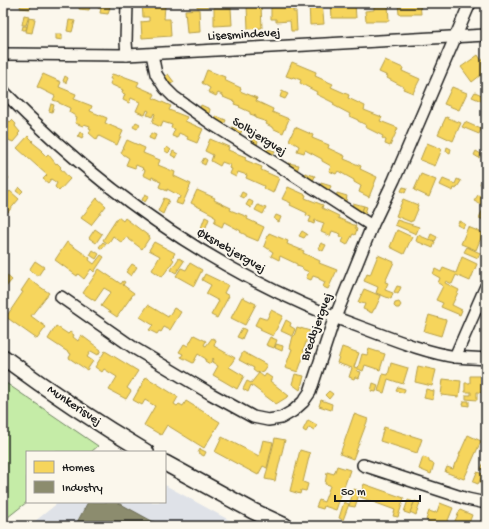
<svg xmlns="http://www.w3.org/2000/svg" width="489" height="529" font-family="'Gochi Hand',sans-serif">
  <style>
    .built { fill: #dfe2e8 }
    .green { fill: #c5eca7; stroke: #708462 }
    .homes { fill: #f6d55c; stroke: #b59e49 }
    .industry { fill: #8c8c6e; stroke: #6a6a55 }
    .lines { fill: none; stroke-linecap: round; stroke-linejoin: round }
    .street-casing { stroke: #1c1c1c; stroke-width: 14 }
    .secondary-casing { stroke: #1c1c1c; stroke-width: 18 }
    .street { stroke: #fbf7ec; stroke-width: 11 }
    .secondary { stroke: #fbf7ec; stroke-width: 15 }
    .labels { text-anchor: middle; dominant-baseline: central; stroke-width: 4; stroke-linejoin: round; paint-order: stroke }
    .street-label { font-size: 13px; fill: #1c1c1c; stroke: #fbf7ec }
  </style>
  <rect width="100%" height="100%" fill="#fbf7ec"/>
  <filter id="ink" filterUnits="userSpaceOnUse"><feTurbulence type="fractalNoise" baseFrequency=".025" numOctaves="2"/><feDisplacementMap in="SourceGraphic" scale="8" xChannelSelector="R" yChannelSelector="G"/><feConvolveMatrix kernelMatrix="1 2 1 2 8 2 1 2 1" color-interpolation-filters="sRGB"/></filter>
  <g filter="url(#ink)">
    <!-- built -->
    <path class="built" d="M165,485L240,526H29L59,502H165Z"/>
    <!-- green -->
    <path class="green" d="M3,381L98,446L91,452H27V502L3,521Z"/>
    <!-- homes -->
    <g class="homes">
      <path d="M21,3H32L30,9L20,8Z"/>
      <path d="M39,3H51L50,6Z"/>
      <path d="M80,3H111L108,14L100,13L101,8H98L99,6L91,4L89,10L79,9Z"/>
      <path d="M142,3H169V6H165L164,19H170L171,36L142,38L141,22L149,21V17H143Z"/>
      <path d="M193,3H208V7H197V4L193,5Z"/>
      <path d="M276,3H279V4H294L295,10H293V12H296L297,31H291L290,21L276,22V19H271V6H275Z"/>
      <path d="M309,3H322L324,24L310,25Z"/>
      <path d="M331,3H355L356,18H332Z"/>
      <path d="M374,3H388L389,21H366L365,11L374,10Z"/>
      <path d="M402,3H420L421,14H399L398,4Z"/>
      <path d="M247,6H261L262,28L248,29Z"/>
      <path d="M214,8H231L232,25L214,26Z"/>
      <path d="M199,9L200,32L187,33L185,10Z"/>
      <path d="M24,15L29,16L26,25H22Z"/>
      <path d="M29,18L35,19L32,33L26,32Z"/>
      <path d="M69,20L75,21L72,32L67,31Z"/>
      <path d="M23,26H27L26,30H22Z"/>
      <path d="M56,34H62V40L56,39Z"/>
      <path d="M478,55L482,61L484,58H486V71L472,82L461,67Z"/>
      <path d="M385,60L403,68L402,71L420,79L413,93L403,89L404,87L387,78L388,76L379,72Z"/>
      <path d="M292,62L316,72L315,76L333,84L331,87L349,95L348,98L365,106L364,110L382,117L380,121L398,128L390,146L385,144L386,140L382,138L383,136L365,127L366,125L358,121V120L349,116L350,114L333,105L334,103L316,94L317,92L300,83L301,80L293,77L292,78L286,76Z"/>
      <path d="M207,70L225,77L224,80L241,88L240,91L257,98L256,101L273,109L272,112L289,119L283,133L272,128V127L266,124L267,122L255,118L256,116L250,114V112L239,107L240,106L234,104L235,102L223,97L224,96L218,93L216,96L208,92L210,88L202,83Z"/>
      <path d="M43,74L61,82L59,87L76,94L74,99L92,106L90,111L107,118L105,123L123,131L117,145L99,136L97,140L89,133L91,129L89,128L90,126L84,124L83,126L75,123L77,117L69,112L70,108L59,103V102L53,100L55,96L37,87Z"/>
      <path d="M112,74L119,76L120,75L139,82L137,86L155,94L153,98L171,106L169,110L187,117L185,121L203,129L197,143L187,139L188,137L179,133L177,138L172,136L175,129L171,128L172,125L163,122L161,127L152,123L155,114L154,113L152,117L147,115L149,111L147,110L145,115L136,111L140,102L131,98L129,103L123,100L125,94L122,93L123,90L110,84L112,79H110Z"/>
      <path d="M168,74L174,82L169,85L163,78Z"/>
      <path d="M65,76L68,78L66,83L63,81Z"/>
      <path d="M452,87L467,93L459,110L444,104Z"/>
      <path d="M282,91L288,94L285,99L280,97Z"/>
      <path d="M475,92L486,97V103L472,97Z"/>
      <path d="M51,104L54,105L52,112L49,111Z"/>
      <path d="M201,105L210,109L209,114L199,110Z"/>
      <path d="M3,112L7,115L5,117L10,122L12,120L16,124L15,126L20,132L18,134L19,135L13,142L11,141H10L3,134Z"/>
      <path d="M216,116L226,120L224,125L215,122Z"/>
      <path d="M446,117L461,123L453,141L438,134Z"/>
      <path d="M136,122L140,124L137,129L133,127Z"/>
      <path d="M465,122L481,129L479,134L462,127Z"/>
      <path d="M232,127L242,130L240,135L231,133Z"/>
      <path d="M295,127L313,135L312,138L329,145L328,148L345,156L344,159L361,166L360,169L377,177L369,197L359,192L361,186L354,182V180L338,171L336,174L329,171L331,166L322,161V159L305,150L304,153L297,151L299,146L289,140Z"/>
      <path d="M80,132L84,134L82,138L78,136Z"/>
      <path d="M151,133L156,135L154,140L149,138Z"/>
      <path d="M28,136L33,141L32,142L42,150L41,151L46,156L48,154L56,164L57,163L61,167L60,168L70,179L59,191L55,187L57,183L51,179L48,183L43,179L47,175L17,148Z"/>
      <path d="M248,138L258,140L257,146L246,143Z"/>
      <path d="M210,139L229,147L228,150L246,157L245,160L262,167L261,170L279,178L273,193L263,188L264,186L246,178L247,175L238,172L236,177L230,174L232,169L229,168L230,165L222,162L220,166L211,161L213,155L205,151Z"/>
      <path d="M127,140L145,148L143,153L160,160L158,165L175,172L174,176L191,184L182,205L176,203L178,198L179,199L180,196L167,189V191L159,187L161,182L158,181V180L152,177L151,179L143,175L145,170L142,169L143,168L136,165L135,168L126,165L129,158L121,153Z"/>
      <path d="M274,143L277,144L276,148L273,147Z"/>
      <path d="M427,143L442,149L435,166L420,160Z"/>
      <path d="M167,147L171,150L168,153L164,150Z"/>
      <path d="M447,147L451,149L450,153L446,151Z"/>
      <path d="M265,148L275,151L273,156L263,153Z"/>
      <path d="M173,151L178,154L176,158L171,155Z"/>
      <path d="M476,151L481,154L479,158L474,155Z"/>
      <path d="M204,158L207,160L205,165L201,163Z"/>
      <path d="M288,163L299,165L297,171L287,168Z"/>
      <path d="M3,172L9,178L5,182L3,181Z"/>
      <path d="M305,173L315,176L313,181L303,178Z"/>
      <path d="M421,174L436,180L429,197L414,190Z"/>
      <path d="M484,175L486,176V187L480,184Z"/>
      <path d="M443,179L455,184L457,179L461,181L456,189L454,188L453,191L440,185Z"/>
      <path d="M321,183L331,186L329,191L320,188Z"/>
      <path d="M19,187L23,191L20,194L16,191Z"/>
      <path d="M288,187L306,195L305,198L323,205L322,208L339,216L338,218L356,226L355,228L357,229L355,235L353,234L347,245L342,242L344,238L340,236L341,234L332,231L330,236L321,232L324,223L315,220L314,224L309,222L311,217L306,215L307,213L290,205L291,203L282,199Z"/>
      <path d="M403,187L407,188L405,193L401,191Z"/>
      <path d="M197,190L215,198L214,200L231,208L230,210L248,217L247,219L264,227L258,241L246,236V235L240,232L241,231L224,222L222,227L214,223L216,218L213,216L214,215L191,203Z"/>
      <path d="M10,191L19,199L8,212L5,209L3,211V197Z"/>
      <path d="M242,192L246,194L244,198L240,196Z"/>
      <path d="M337,193L347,196L346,201L336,199Z"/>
      <path d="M145,194L149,196L145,202L142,200Z"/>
      <path d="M478,195L485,198L482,205L474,201Z"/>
      <path d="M97,198L106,206L91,225L81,218Z"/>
      <path d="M164,198L169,200L163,214L158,211Z"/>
      <path d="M403,199L418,205L417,208L418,209L413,221H411V222L396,216Z"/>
      <path d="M249,200L253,202L251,208L246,205Z"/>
      <path d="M353,203L364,206L362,211L352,209Z"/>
      <path d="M486,203V221L479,218Z"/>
      <path d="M258,205L266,208L263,214L255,210Z"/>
      <path d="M364,206L367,207L365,213L362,212Z"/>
      <path d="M276,215L281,217L279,222L274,219Z"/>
      <path d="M118,217L123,221L125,218L150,237L142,249L126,237L122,243L113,236L108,244L103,240Z"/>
      <path d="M205,217L209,219L206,227L203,229L201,228Z"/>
      <path d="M397,220L419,227L416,234L395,225Z"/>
      <path d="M459,221L465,224L463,228L457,225Z"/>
      <path d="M468,227L483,233L476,250L461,244Z"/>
      <path d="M95,229L102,234L96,243L89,238Z"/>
      <path d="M397,230L412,237L404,254L390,247Z"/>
      <path d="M302,231L307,234L304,238L299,236Z"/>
      <path d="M269,233L288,241L287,244L304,251L303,253L320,261L319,263L337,270L328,289L323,287L325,282L319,279V278L313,276L311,280L306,278L309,272L302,269L303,268L297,266V264L280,256L279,260L271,256L273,252L264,246Z"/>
      <path d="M431,234L437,237L435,241L429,239Z"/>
      <path d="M418,235L435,242L433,248L416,241Z"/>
      <path d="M67,242L90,258L89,260L94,264L101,255L104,257L94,272L91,269L84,279L78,274L77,276L55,260Z"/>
      <path d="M103,242L106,244L102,249L99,247Z"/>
      <path d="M154,242L175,253L172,258L174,260L162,277L152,270L160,256L149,250Z"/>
      <path d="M321,243L326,245L323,251L318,248Z"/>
      <path d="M467,247L480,253L478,258L464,252Z"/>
      <path d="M93,250L99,254L96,259L90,255Z"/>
      <path d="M378,255L394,262L385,282L388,283L385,290L393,293L391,299L376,293L378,287L364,281L367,274L370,275Z"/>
      <path d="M462,257L477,264L470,281L456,275L452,284L446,281L445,283L459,290L452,305L462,310L460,315L441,307L443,303L436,300L443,286L438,283L440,278L433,274L435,269L441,272L443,268L456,273Z"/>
      <path d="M179,258L184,261L176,273L171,270Z"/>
      <path d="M35,261L44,267L38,276L29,270Z"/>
      <path d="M190,263L202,270L194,286L176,276L181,268L186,270Z"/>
      <path d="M132,264L137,267L131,276L126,272Z"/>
      <path d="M99,269L121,284L123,281L125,282L123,285L134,293L117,317L101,306L111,292L104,288L95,301L83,293Z"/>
      <path d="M3,272L12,280L3,290Z"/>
      <path d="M205,274L228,285L224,293L229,296L217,318L211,315L219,301L206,294L211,285L202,280Z"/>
      <path d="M29,279L49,293L31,316L46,327L37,339L6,317L23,292L21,291Z"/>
      <path d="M397,286L401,287L398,294L394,292Z"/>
      <path d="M364,289L381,296L375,309H374L372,313L363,309L365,304L358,302Z"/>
      <path d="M242,297L256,304L245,325L231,318Z"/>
      <path d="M399,302L401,305L399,308H396L394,306L395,303Z"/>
      <path d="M148,305L168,317L174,308L181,312L170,330L164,327L161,332L159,331L157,334L149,330L153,325L140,317Z"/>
      <path d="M271,310L283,316L273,336L260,330L261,328L255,325L259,317L265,319H267Z"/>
      <path d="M429,315L446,320L441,336L424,331Z"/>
      <path d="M286,320L291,323L290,326L295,329L292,336L281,331Z"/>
      <path d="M56,326L68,334L70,332L74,335L73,337L78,341L81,335L101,350L98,355L91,351L87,357L93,361L87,370L69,358L71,354L48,339Z"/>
      <path d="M297,327L310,331L303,351L305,352L298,372L285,368L292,349L290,348L293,336H294Z"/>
      <path d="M242,328L246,330L242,339L237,337Z"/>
      <path d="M194,335L206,341L204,345L206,346L212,338L216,340L214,346L235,358L229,367L244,376L237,389L213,375L218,366L212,362L214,359L213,358L210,364L205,361L206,359L198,354L193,363L181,357L183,354L179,352L184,344L188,346Z"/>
      <path d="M270,337L277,340L274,348L266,345Z"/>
      <path d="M276,344L283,346L282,351L275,348Z"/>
      <path d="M342,347L359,353L354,367L358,368L362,354L367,355L369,349L385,354L380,370L365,365L363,371L358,369L357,371L361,372L359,378L355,377L354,379L349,377L352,368L337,363Z"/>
      <path d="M105,351L138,371L127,388L131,391L126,399L109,390L117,377L104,369L102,372L95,367Z"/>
      <path d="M243,352L267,365L263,371L257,373L253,370L254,368L239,360Z"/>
      <path d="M391,363L408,368L403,384L388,379L384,393L378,391L383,374L388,375Z"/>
      <path d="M418,366L436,370L432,386L415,382Z"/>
      <path d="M259,373L264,377L266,374L272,378L270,381L289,396L276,404L251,385L248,392L243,389L247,381L251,383Z"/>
      <path d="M295,374L304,376L300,390L292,384Z"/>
      <path d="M470,376H486V393L477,392V400L466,399V395H471V392H465V383H470Z"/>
      <path d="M146,377L178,397L174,404L177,406L179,404L183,406L186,401L220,422L204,448L167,425L161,435L144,425L155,406L145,400L142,405L133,400Z"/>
      <path d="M443,379L461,381L459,397L441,395Z"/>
      <path d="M373,383L378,385L376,392L371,391Z"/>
      <path d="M398,387L405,389L404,393L396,391Z"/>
      <path d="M426,389L434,391L433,400L424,398Z"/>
      <path d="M329,391L333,394L329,399L325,395Z"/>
      <path d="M321,400L332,404L331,410L319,406Z"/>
      <path d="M464,401H469V406L463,405Z"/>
      <path d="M354,414L368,419L353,459L340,454Z"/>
      <path d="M308,420L317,425L314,430L309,427L306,432L303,430Z"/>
      <path d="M384,427L422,439L417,453L380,441Z"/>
      <path d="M468,435L481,441L464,479L445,472L447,467L453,469L455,463H457L460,455H459Z"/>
      <path d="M222,437L259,456L263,440L273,442L267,468L263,466L258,475L215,452Z"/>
      <path d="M275,438L285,440L275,481L265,479Z"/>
      <path d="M200,449L206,452L204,456L198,453Z"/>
      <path d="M300,450L310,453L303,482L308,484L306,491L301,490L300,494L290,491Z"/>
      <path d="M423,457L429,459V462L434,464L431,474L419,469Z"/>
      <path d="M484,462L486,463L485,471L481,469Z"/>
      <path d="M337,466L350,470L336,510L324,506L323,509L316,507L319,500L324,502L330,486V485L325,484L327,472L334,474Z"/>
      <path d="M477,472L483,474L478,484L473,482Z"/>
      <path d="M484,472H486L485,485L480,483Z"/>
      <path d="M364,484L404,498L398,517L393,516L395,510L360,497Z"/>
      <path d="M354,489L360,491L355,507L349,506Z"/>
      <path d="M408,500L414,502L410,514L404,512Z"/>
      <path d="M415,501L420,503L416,515L410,512Z"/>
      <path d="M344,502L349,504L343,520L339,518Z"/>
      <path d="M440,503L453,508L449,518L445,526H431L432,523L426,520L429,511L435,513V512H437Z"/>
      <path d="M460,510L472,515L468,526H461L454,523Z"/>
    </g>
    <!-- industry -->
    <path class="industry" d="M88,502H117L161,526H75Z"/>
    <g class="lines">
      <defs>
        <g id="street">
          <path d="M127,3L126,42L127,55"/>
          <path d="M3,54L127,55L486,35"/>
          <path d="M152,54L156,74L165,88L174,97L212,124L289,172L372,226"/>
          <path d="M3,91C105,195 226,279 363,328C393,339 424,352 456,357C466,358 476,358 486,359"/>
          <path d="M61,297L134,348L211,394L253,417L268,420L281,418L293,411L303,402L310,392L332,325L372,226L394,180L470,3"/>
          <path d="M455,357L486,286"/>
          <path d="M363,465L467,499L486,503"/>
        </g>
        <g id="secondary">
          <path d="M3,357C49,391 97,423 146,452"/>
          <path d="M165,463L253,511L285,526"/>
        </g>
      </defs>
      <!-- street casing -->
      <use href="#street" class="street-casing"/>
      <!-- secondary casing -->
      <use href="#secondary" class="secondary-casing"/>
      <!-- street -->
      <use href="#street" class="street"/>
      <!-- secondary -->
      <use href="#secondary" class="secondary"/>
    </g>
  </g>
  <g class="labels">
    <!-- street labels -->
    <g class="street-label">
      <text transform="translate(244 35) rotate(-3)">Lisesmindevej</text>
      <text transform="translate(259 137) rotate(32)">Solbjergvej</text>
      <text transform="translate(231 251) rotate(30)">Øksnebjergvej</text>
      <text transform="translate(317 327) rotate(-70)">Bredbjergvej</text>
      <text transform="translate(74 406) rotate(34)">Munkerisvej</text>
    </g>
  </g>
  <!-- margin -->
  <rect width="489" height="529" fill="none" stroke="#fbf7ec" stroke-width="16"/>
  <rect x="8" y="8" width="473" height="513" fill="none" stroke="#1c1c1c" stroke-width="1.5" filter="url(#ink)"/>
  <!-- legend -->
  <rect x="26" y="451" width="140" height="52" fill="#fbf7ec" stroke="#a29f99"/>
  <rect x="34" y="461" width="20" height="12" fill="#f6d55c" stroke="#a29f99"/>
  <text x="62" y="471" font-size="12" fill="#1c1c1c">Homes</text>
  <rect x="34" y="481" width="20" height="12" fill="#8c8c6e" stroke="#a29f99"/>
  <text x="62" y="491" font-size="12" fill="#1c1c1c">Industry</text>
  <!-- scale -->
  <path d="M335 495v6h85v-6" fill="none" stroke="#1c1c1c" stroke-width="2"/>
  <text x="341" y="495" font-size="12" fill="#1c1c1c" stroke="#fbf7ec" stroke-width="3" paint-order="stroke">50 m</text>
</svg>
